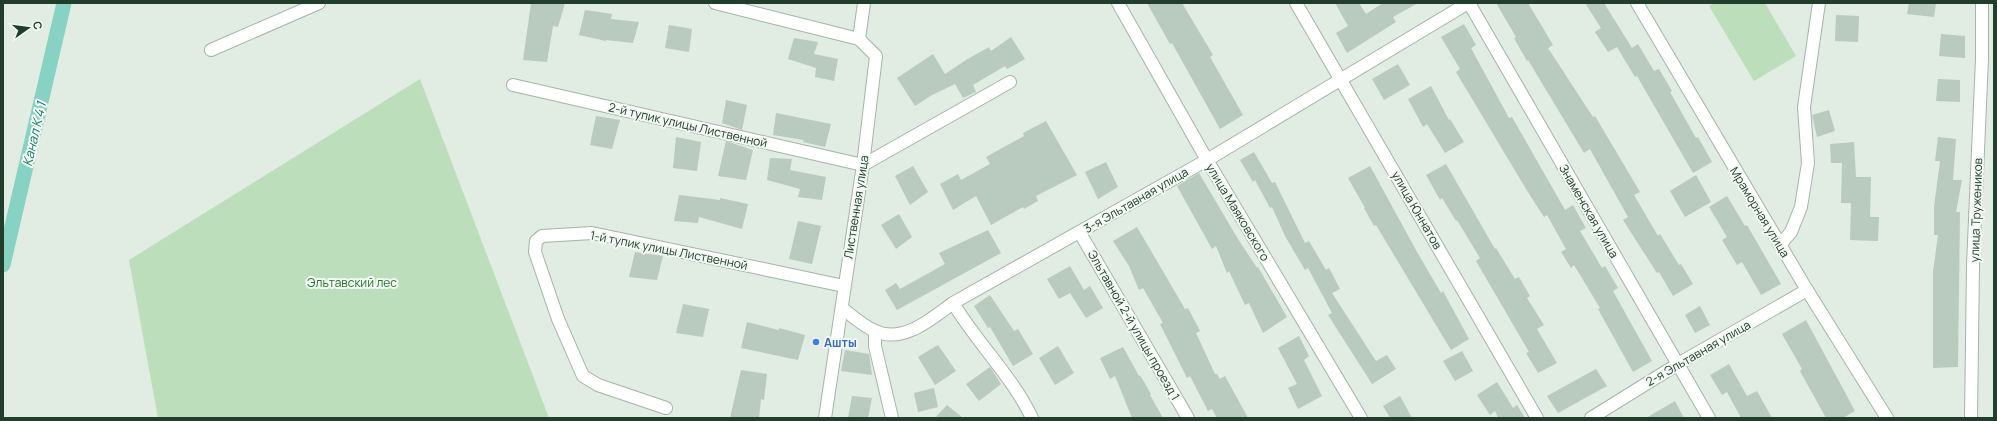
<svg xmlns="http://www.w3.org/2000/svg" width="1997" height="421" font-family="Manrope,sans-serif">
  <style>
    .green { fill: #bddeba }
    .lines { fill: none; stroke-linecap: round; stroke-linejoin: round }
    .canal { stroke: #88d2c3; stroke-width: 15 }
    .building { fill: #b9cabe }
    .minor-casing { stroke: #a4b4a8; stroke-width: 14 }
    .minor { stroke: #fff; stroke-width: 12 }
    .shop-dot { fill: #3f7fe0; stroke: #f2f8f3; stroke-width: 1.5 }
    .labels { text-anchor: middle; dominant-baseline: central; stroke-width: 4; stroke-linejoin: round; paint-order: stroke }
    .street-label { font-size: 12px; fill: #213d2c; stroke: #f2f8f3 }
    .park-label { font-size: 12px; fill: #2a752d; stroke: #f2f8f3 }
    .shop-label { font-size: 12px; font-weight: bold; fill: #366cbe; stroke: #f2f8f3; text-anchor: start }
    .water-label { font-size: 13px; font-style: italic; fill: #1a7a68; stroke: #f2f8f3 }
  </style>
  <rect width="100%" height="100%" fill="#e1ece3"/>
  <!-- green -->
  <g class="green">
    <path d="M1714,3H1765L1796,56L1754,81L1709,6Z"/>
    <path d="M420,79L549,418H158L129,260Z"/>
  </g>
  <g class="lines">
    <!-- canal -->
    <path class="canal" d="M3,265L64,3"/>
  </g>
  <!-- building -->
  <g class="building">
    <path d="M531,3H565L558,27L553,26L547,62L523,60Z"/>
    <path d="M1147,3H1182L1213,55L1210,57L1243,115L1220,129L1172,43L1170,44Z"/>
    <path d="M1335,3H1359L1366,14L1383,3H1418L1393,17L1396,22L1347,53L1336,33L1348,26Z"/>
    <path d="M1496,3H1528L1553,45L1548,48L1593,117L1595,116L1640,192L1634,195L1658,236L1660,234L1679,265L1681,264L1693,284L1673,296L1659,272L1657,273L1623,220L1628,217L1590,149L1584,153L1528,60L1527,61L1514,38L1516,37Z"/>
    <path d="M1585,3H1604L1632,48L1638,44L1654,71L1659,69L1672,91L1670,92L1696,138L1698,137L1712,162L1693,173L1637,76L1635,77L1617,47L1608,52L1595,32L1601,28Z"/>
    <path d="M1909,3H1936L1934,17L1907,14Z"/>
    <path d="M585,10L612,14L611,19L639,22L633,43L606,40V41L579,35Z"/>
    <path d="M1836,15L1859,16L1858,42L1835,41Z"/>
    <path d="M1464,24L1476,45L1471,48L1509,118L1512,117L1565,210L1573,205L1586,228L1580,231L1602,268L1605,266L1618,288L1613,291L1652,361L1633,372L1598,309L1600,308L1574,265L1571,268L1561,252L1566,249L1547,215L1544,217L1526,189L1456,72L1460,69L1441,37Z"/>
    <path d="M669,25L692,29L689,52L665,48Z"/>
    <path d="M1941,34L1965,36V58L1939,56Z"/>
    <path d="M1011,37L1025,59L1007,69L1005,66L973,85L976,92L963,98L955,84L932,95L915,106L897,78L933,54L945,74L966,60L989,47L991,51Z"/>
    <path d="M794,38L818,42L814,54L838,59L834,81L815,77L816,68L788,59Z"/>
    <path d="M1398,64L1410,85L1384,100L1372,79Z"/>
    <path d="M1938,79L1960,80V102L1936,101Z"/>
    <path d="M1431,86L1449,120L1450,119L1464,142L1445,153L1427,124L1423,127L1408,99Z"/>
    <path d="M726,100L747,105L742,130L722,123Z"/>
    <path d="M1829,110L1835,131L1817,137L1812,115Z"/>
    <path d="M776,113L831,124L825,147L803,142L804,140L773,135Z"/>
    <path d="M596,116L620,120L612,149L590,145Z"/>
    <path d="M1046,121L1077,175L1036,196L1038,201L1024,209L1023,207L991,225L976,196L953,210L940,184L958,174L961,180L990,164L986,157L1024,136L1023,133Z"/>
    <path d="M676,137L701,142L697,171L673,168Z"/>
    <path d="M1938,137L1956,139L1953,180H1962L1956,212H1960L1958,367L1933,368V272L1938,235H1934V207L1940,161H1935Z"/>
    <path d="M726,141L753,150L746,180L718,176Z"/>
    <path d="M1854,142L1856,177H1871L1870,217H1879L1878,241L1850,240L1851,203H1841L1842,163H1831L1830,144Z"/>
    <path d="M1254,152L1272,183L1275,182L1305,243L1309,241L1326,270L1329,268L1340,289L1332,293L1376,361L1387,355L1396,369L1372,384L1328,315L1332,313L1308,268L1305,270L1285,236L1272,207L1270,208L1255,180L1253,182L1240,160Z"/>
    <path d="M770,158L792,159L790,170L826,177L822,200L798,197L800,189L767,180Z"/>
    <path d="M1106,162L1118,187L1098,199L1085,172Z"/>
    <path d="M1446,164L1495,249L1496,248L1515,279L1519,277L1530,296L1527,298L1544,325L1537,329L1557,363L1538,373L1526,353L1529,352L1476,261L1480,258L1457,220L1456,221L1442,198L1440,200L1426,175Z"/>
    <path d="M913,166L928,192L910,205L895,176Z"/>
    <path d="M1370,166L1417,252L1441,293L1443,291L1469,339L1451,350L1376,225L1374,226L1364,208H1365L1348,178Z"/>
    <path d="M1199,173L1238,239L1257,268L1258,267L1287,317L1263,333L1249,303L1245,305L1229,271L1227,273L1216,246L1212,249L1177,186Z"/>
    <path d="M1696,175L1711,202L1685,217L1670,191Z"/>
    <path d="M679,195L720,200V198L748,204L742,229L699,217L698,223L674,221Z"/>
    <path d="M1727,196L1745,226L1747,225L1781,284L1761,295L1742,262L1737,265L1722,240L1727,237L1709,207Z"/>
    <path d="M899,214L912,237L896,249L881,225Z"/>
    <path d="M798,221L821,226L812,264L789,259Z"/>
    <path d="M1137,227L1185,309L1188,308L1200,331L1196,333L1215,374H1217L1220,379L1225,376L1248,418H1217L1212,409L1208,411L1190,376L1187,378L1160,324L1163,323L1143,288L1139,290L1129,266L1113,241Z"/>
    <path d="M988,230L1001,253L897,310L885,290L896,283L900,289L945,264L939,253Z"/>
    <path d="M635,252L663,256L657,280L629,277Z"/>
    <path d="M1070,266L1084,290L1090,286L1103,308L1086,318L1070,293L1059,299L1047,279Z"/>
    <path d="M990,295L1014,331L1018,329L1033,354L1013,366L990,327L988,328L974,306Z"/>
    <path d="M683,304L709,309L703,337L676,333Z"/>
    <path d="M1700,306L1710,325L1695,333L1685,315Z"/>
    <path d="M1806,320L1855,411L1843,418H1826L1800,371L1802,369L1782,334Z"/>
    <path d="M747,322L779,330V328L805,335L798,360L741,348Z"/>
    <path d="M1299,336L1309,356L1304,360L1322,396L1298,409L1288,388L1297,384L1278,348Z"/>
    <path d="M938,345L956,371L935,385L918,357Z"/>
    <path d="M1058,346L1074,373L1055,385L1039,358Z"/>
    <path d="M1123,347L1139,376L1140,375L1151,394L1150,395L1163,418H1132L1115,376L1110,379L1100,358Z"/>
    <path d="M845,350L869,354L872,375L841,371Z"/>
    <path d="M1462,351L1473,371L1455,381L1443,361Z"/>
    <path d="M1729,364L1747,396L1757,391L1772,418H1741L1727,392L1722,395L1710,375Z"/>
    <path d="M990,367L1001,384L979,401L966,384Z"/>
    <path d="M1596,369L1607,386L1558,413L1547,396Z"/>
    <path d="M741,370L767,374L764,400L761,399L759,418H730Z"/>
    <path d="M1497,382L1513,408L1517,405L1525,418H1496L1498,417L1495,411L1490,415L1477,395Z"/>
    <path d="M934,388L938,407L918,412L914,393Z"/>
    <path d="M852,396L872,398L868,418H848Z"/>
    <path d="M1400,396L1412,418H1390L1383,406Z"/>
    <path d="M1675,401L1684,418H1646Z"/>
    <path d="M947,405L963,418H935Z"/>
  </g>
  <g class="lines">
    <defs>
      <g id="minor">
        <path d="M715,3L859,39"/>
        <path d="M1118,3L1207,160L1361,418"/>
        <path d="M1296,3L1537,418"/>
        <path d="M1469,3L1709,418"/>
        <path d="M1637,3L1807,290L1887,418"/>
        <path d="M211,50L319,3"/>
        <path d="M513,85L863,165L1010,82"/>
        <path d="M1080,233L1188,418"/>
        <path d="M1780,245L1791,232L1801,207L1808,163L1804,107L1819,3"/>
        <path d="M953,303C977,343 1012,376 1032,418"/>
        <path d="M842,308C852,316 863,326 875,331C903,344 931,319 953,303L1207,160L1468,3"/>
        <path d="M875,331V346L892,418"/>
        <path d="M666,408L598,385L583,376L558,319L535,252L536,241L542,236L592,233L844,286"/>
        <path d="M825,418L863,165L876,56L859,39L864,3"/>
        <path d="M1591,418L1678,364L1807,290"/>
        <path d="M1971,418L1973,265L1982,59V3"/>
      </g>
    </defs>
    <!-- minor casing -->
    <use href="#minor" class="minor-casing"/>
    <!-- minor -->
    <use href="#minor" class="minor"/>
  </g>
  <!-- markers -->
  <circle class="shop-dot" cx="816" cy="342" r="4"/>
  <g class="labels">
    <!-- street labels -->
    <g class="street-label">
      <text transform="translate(688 125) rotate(13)">2-й тупик улицы Лиственной</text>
      <text transform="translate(1136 200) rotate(-30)">3-я Эльтавная улица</text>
      <text transform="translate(856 207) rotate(-81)">Лиственная улица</text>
      <text transform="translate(1417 210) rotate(60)">улица Юннатов</text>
      <text transform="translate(1976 210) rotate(-88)">улица Тружеников</text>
      <text transform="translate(1589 211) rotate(60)">Знаменская улица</text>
      <text transform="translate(1238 212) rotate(59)">улица Маяковского</text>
      <text transform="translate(1760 212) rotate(59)">Мраморная улица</text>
      <text transform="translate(669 250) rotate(11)">1-й тупик улицы Лиственной</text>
      <text transform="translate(1134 325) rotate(60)">Эльтавной 2-й улицы проезд 1</text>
      <text transform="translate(1698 353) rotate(-30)">2-я Эльтавная улица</text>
    </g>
    <!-- park labels -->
    <g class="park-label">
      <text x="352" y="282">Эльтавский лес</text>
    </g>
    <!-- shop labels -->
    <g class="shop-label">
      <text x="824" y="342">Ашты</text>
    </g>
    <!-- water labels -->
    <g class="water-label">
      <text transform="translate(34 134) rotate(-77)">Канал К 4 1</text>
    </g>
  </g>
  <!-- border -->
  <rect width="1997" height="421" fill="none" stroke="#213d2c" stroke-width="8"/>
  <!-- north arrow -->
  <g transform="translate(28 28) rotate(76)" stroke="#f2f8f3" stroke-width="3" paint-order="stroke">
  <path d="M0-3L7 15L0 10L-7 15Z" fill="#213d2c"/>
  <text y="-6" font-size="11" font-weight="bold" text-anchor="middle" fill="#213d2c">С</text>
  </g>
</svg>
